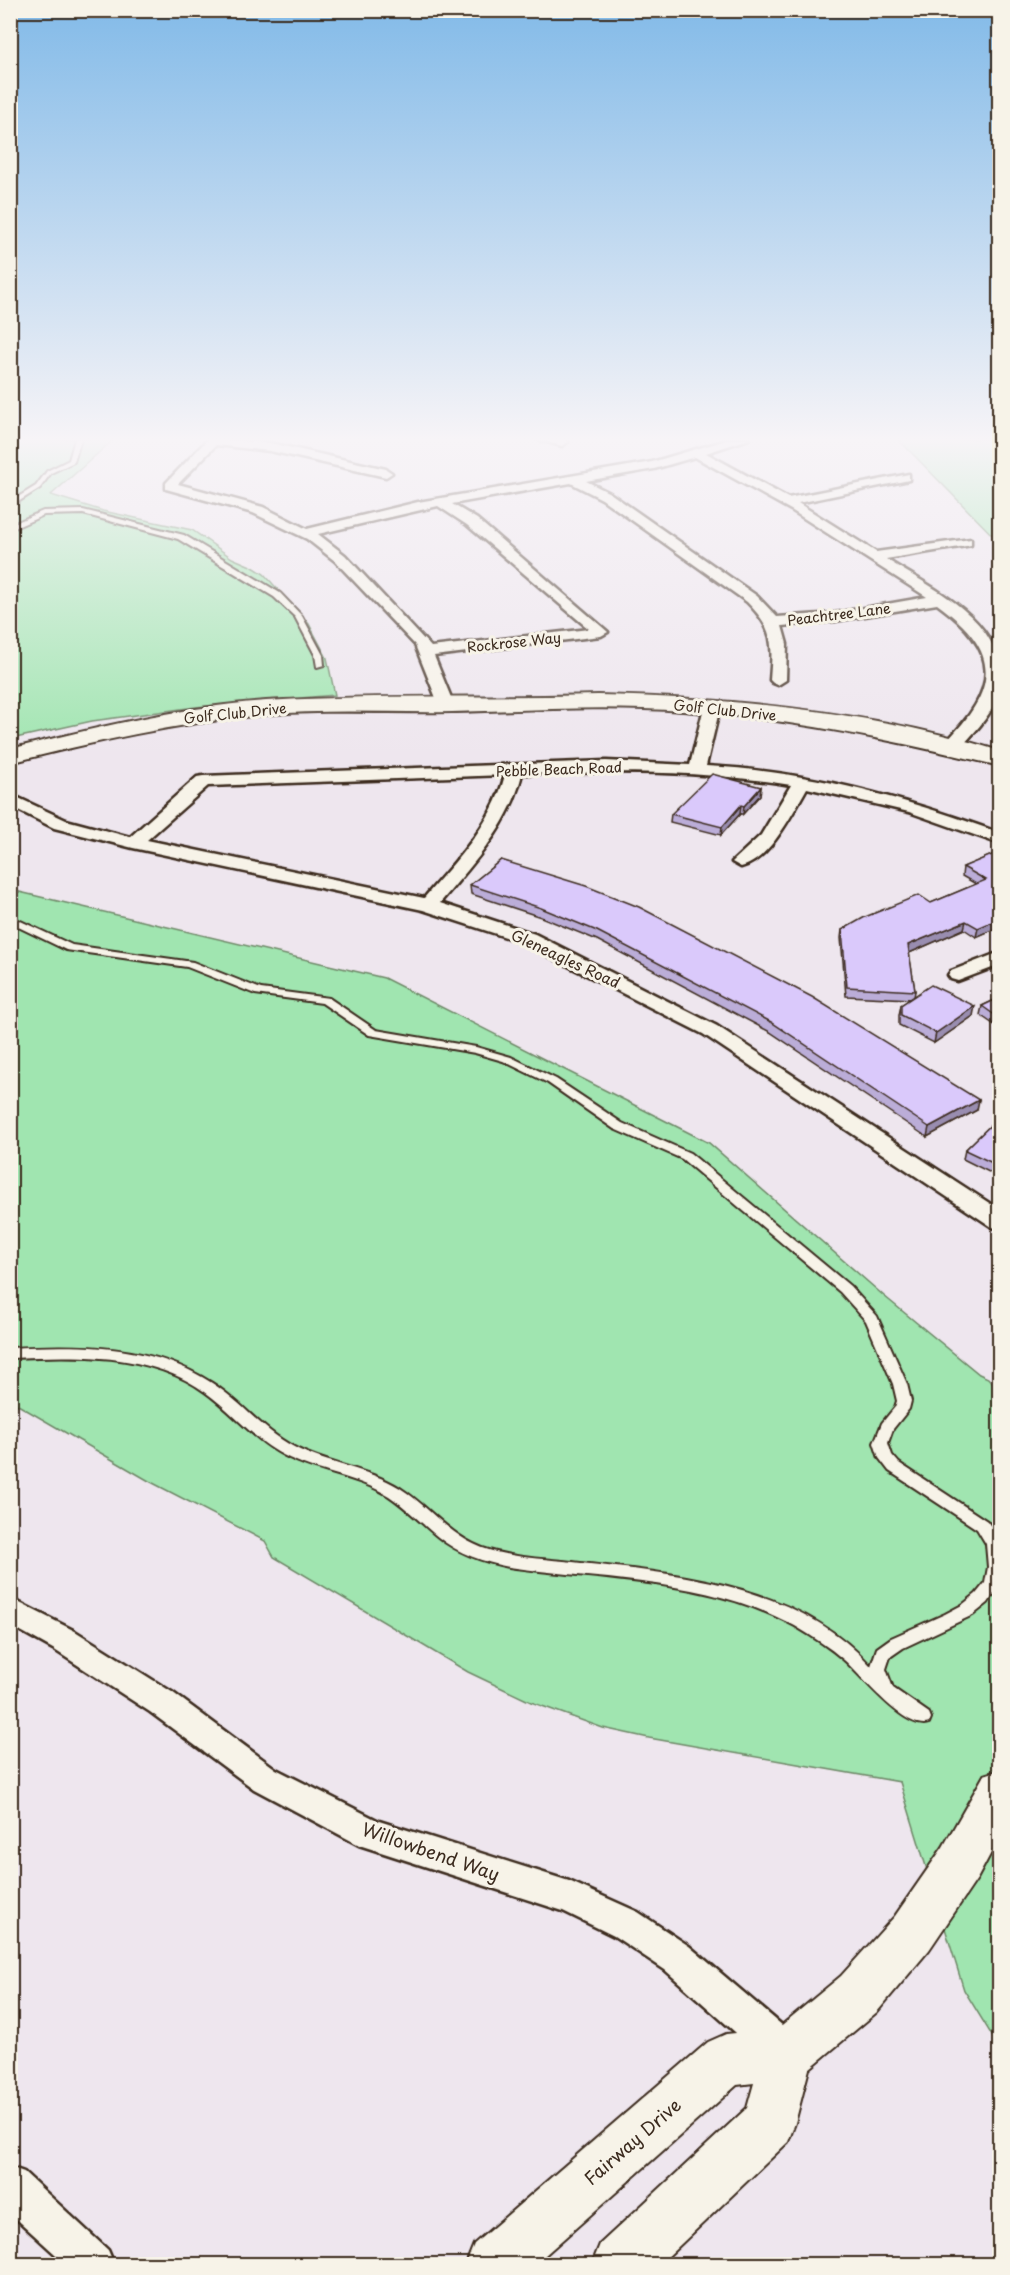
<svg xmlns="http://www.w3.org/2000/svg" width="1010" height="2275" font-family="'Playpen Sans',sans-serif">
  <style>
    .green { fill: #a0e5b0; stroke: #6e8867; stroke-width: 1.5 }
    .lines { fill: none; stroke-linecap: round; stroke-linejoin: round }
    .lane-casing { stroke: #3b2a1e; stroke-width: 4 }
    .street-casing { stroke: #3b2a1e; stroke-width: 5 }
    .secondary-casing { stroke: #3b2a1e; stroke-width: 4 }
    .lane { fill: #f7f3e8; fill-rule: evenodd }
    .street { fill: #f7f3e8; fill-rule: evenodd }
    .secondary { fill: #f7f3e8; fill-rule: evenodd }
    .wall { fill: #bbadd8; stroke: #3b2a1e; stroke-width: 1.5 }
    .shaded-wall { fill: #998db0; stroke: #3b2a1e; stroke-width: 1.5 }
    .building { fill: #dac9fb; stroke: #3b2a1e; stroke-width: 1.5 }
    .labels { text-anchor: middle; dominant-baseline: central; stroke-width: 6; stroke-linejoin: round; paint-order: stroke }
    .far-street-label { font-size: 14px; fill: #3b2a1e; stroke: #f7f3e8 }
    .street-label { font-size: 15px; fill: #3b2a1e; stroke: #f7f3e8 }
    .near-street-label { font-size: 18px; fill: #3b2a1e; stroke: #f7f3e8 }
  </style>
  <rect width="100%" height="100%" fill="#eee6ee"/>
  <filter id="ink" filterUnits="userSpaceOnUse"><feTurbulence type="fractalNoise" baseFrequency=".0167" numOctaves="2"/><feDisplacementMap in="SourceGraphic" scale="12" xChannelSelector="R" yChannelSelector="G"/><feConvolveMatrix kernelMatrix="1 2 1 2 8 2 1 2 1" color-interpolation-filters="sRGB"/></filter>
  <g filter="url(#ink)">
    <!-- green -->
    <g class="green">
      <path d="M10,439H114L51,495L103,511L192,530L232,558L253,567L264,574L309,624L327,658L335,695L195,707L92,721L11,739Z"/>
      <path d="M898,439H999V542Z"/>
      <path d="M11,890L384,978L709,1143L884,1296L979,1374L988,1378L999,1391V2047L964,1990L900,1782L649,1738L603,1728L531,1702L468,1672L274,1557L265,1541L149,1481L11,1401Z"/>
    </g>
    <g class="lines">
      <defs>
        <g id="lane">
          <path d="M75,439H81L74,462L51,473L40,488L10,507V502L36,486L47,471L69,460Z"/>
          <path d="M83,510L184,535L280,593L302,616L323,655L324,665L317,667L315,655L295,617L274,597L178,539L83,514L44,515L10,530V525L43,511Z"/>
          <path d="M10,916L72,945L193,962L261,989L329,998L376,1030L476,1047L511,1057L556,1079L622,1123L690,1153L850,1286L877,1316L907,1384L911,1401L909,1409L893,1429L888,1443L892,1455L899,1463L987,1521L1000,1539V1585L988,1603L973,1615L903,1648L890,1657L886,1669L893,1688L929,1713L931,1718L929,1723C906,1732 860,1674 844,1660C829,1647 812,1636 795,1626C708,1578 604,1581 509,1567C483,1562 459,1554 438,1537C422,1524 407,1508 389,1496C357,1476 317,1473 283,1455C253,1439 232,1411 205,1392C149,1352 76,1355 10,1358V1348C79,1344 153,1344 212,1383C242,1402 263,1431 294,1447C328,1465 368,1468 400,1488C431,1508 453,1540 489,1550C516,1558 545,1559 573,1562C676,1574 797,1583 871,1666L877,1648L891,1638L945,1614L962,1605L976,1594L985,1583L988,1567L986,1544L977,1529L889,1471L879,1458L874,1443L882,1423L895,1407L897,1401L893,1384L866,1321L840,1292L682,1159L614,1129L548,1083L503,1061L475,1053L369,1035L322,1003L255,994L187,967L66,950L10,923Z"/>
        </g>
        <g id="street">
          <path d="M208,439L270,443L386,469L392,473L386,477L270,451L216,445L178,484L263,507L307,529L418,502L652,462L730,439H749L706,453L788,498L909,474V480L798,503L876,552L971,539V545L966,546L886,559C929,587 1000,617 1000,677C1000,685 1000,692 997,699C988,719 972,735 957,751H945L943,747L945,743C998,689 1003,652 937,604L835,621L782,626L787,644L786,680L778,685L773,683L770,680C773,643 774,629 747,602L602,499L571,483L452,504L477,519L608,632L601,636L434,656L454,705L452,708H440L415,645L335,561L307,539L253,513L166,489V483ZM695,457L791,510L927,597L835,613L777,617L757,596L610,493L586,481L654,469ZM438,506L467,525L589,629L431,647L345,555L318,534Z"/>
          <path d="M536,439H565L568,442L562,446Z"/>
          <path d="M712,702L720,707L706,766C808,771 904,798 1000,833V844L909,812L807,788C793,812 770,860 741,867L732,862L761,835L791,785C703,770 612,771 522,774C510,826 473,863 440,903L535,934L717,1026L1000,1210V1229L992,1227L703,1034L521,942L423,910L133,848L54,828L10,806V794L66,820L130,837L197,777L203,776L606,761L690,765L704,707ZM505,775C492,825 456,860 424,898L147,840L208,786Z"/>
          <path d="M1000,952V965L958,981L951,979L948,975L951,971Z"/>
          <path d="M10,1598L75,1631L172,1692L276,1769L379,1821L569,1881L638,1912L689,1946L796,2037L801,2050L796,2063L783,2068L770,2063L665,1970L614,1936L563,1911L359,1845L254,1789L150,1712L53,1649L10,1625Z"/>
          <path d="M10,2167L24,2172L108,2250L114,2264H66L10,2213Z"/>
        </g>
        <g id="secondary">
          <path d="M598,695C730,698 873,711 1000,751V766C893,740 793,719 683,711C607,705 529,710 452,712C389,713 325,709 262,715C177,723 93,742 10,763V749C94,728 179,707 266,701C376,694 487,698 598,695Z"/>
          <path d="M1000,1770V1836L977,1879L929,1950L877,2012L809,2069L795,2123L788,2142L660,2264H592L600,2244L747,2108L754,2083L737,2085L535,2264H466L474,2244L708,2042L726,2034L777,2029L841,1976L895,1916L943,1847L984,1775Z"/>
        </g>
      </defs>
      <!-- lane casing -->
      <use href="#lane" class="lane-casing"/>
      <!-- street casing -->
      <use href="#street" class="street-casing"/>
      <!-- secondary casing -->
      <use href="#secondary" class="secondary-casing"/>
      <!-- lane -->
      <use href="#lane" class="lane"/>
      <!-- street -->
      <use href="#street" class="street"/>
      <!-- secondary -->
      <use href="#secondary" class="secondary"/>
    </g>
    <!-- wall -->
    <g class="wall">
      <path d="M761,787L760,795L743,814H740L721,835L670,822L671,814Z"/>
      <path d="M999,852V927L976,937L964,929L909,953L915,991L914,997L973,1016L934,1043L899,1025V1015L901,1005L910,999L846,996L841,938L842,930L931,903L976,884L962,876L963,867Z"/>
      <path d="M501,860L977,1110L927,1137L770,1032L597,940L541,917L471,894L470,885Z"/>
      <path d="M999,998V1028L980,1015L982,1006Z"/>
      <path d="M999,1117V1177L963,1159L965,1150Z"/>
    </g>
    <!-- shaded-wall -->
    <g class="shaded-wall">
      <path d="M761,787L760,795L743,814L744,806Z"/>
      <path d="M741,805L740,814L721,835L722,827Z"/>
      <path d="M999,919V927L976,937L978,928Z"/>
      <path d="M966,921L964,929L907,954L908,945Z"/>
      <path d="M975,1006L973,1016L934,1043L936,1033Z"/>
      <path d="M979,1100L977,1110L927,1137L929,1127Z"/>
    </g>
    <!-- building -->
    <g class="building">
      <path d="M712,774L761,787L744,806L741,805L722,827L671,814Z"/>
      <path d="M999,852V919L978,928L966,921L908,945L915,991L847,987L842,930L865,917L919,895L931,903L986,880L963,867Z"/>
      <path d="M501,860L586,886L639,907L812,997L979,1100L929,1127L771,1022L597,931L541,908L470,885Z"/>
      <path d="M931,985L975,1006L936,1033L901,1015V1005Z"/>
      <path d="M999,998V1018L982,1006Z"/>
      <path d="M999,1117V1166L965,1150Z"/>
    </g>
  </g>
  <!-- sky -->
  <linearGradient id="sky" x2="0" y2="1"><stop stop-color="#82bae8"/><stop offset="0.58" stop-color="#f7f4f7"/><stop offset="1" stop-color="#f7f4f7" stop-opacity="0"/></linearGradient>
  <rect width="1010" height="758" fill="url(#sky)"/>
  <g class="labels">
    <!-- far-street labels -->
    <g class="far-street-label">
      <text transform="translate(839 614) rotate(-7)">Peachtree Lane</text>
      <text transform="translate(514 642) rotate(-6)">Rockrose Way</text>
      <text transform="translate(725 710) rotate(6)">Golf Club Drive</text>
      <text transform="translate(235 713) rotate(-6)">Golf Club Drive</text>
      <text transform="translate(559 769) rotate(-2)">Pebble Beach Road</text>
    </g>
    <!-- street labels -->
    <g class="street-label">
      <text transform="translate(566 958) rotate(25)">Gleneagles Road</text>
    </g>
    <!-- near-street labels -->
    <g class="near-street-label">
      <text transform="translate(431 1851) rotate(19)">Willowbend Way</text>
      <text transform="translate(632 2141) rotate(-41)">Fairway Drive</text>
    </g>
  </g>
  <!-- margin -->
  <rect width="1010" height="2275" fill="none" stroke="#f7f3e8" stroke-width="36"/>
  <rect x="18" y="18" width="974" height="2239" fill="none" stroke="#3b2a1e" stroke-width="2" filter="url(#ink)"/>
</svg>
